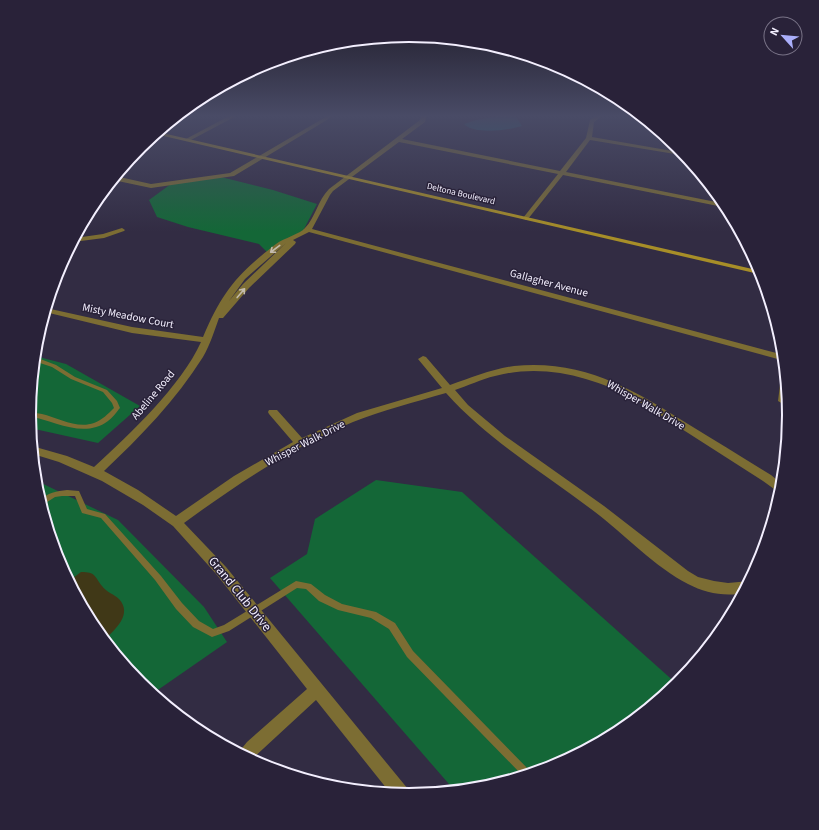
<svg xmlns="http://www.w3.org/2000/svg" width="819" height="830" font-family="'Source Sans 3',sans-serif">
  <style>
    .green { fill: #146737 }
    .sand { fill: #403817 }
    .water { fill: #1e6171 }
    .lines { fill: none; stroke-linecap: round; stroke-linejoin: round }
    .lane { fill: #7c6d33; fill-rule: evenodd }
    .street { fill: #7c6d33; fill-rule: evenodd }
    .secondary { fill: #a78e28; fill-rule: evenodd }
    .oneway { stroke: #c3bbad }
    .labels { text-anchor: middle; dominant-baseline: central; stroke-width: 3; stroke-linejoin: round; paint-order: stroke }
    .far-street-label { font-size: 9px; fill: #f3effe; stroke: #292239 }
    .street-label { font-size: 11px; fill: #f3effe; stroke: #292239 }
    .near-street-label { font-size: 13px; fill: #f3effe; stroke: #292239 }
    .rim { fill: none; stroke: #f3effe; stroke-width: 2 }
  </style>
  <rect width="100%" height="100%" fill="#322c43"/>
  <!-- green -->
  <g class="green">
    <path d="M217,176L273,190L317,204L302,233L269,254L259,244L188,227L157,217L149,200L175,181Z"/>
    <path d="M35,356L66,364L140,406L98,443L30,428L29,415Z"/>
    <path d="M35,480L118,520L204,607L227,642L152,694L140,684L93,626L58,560L36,489Z"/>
    <path d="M376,480L462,492L678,685L621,731L555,767L484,788L455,791L270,578L307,554L315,519Z"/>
  </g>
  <!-- sand -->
  <path class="sand" d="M81,572C96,572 94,576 102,586C106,592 114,594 119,599C133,614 115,630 104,640L93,626L69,581Z"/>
  <!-- water -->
  <path class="water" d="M503,115H515L522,126C509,130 475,135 464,124L476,120Z"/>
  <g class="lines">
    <!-- lane -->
    <g class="lane">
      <path d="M35,357L56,365L75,377L107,390L117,401L120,408L119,409C116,413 112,418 108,421C84,439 55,421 29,416V412C33,413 38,413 42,414C58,418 77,429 94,423C102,420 108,414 114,408L112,403L103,392L71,379L52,367L34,361Z"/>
      <path d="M67,490L79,491L87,509L105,514L161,576L182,603L199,621L213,629L224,625L296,581L311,584L325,595L342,604L376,612L395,623L413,651L531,772L532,774L523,776L407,657L389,629L371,618L338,610L319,601L306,589L297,588L229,631L212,637L193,627L176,609L155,580L101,518L82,513L75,496H62L55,497L41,506L40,500C47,493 57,491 67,490Z"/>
    </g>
    <!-- street -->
    <g class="street">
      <path d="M231,115H238L189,141L184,140Z"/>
      <path d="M329,115H335L234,176L151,188L113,180L115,176L151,184L230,173Z"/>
      <path d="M421,115H427L425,122L402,139L560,171L586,138L590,120L598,115H604L594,122L592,137L684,153L687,156L590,140L566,172L726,204L728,208L563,175L528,219L526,220L523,218L558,174L399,142L333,191L330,195L312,229L784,355L785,361L309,232L293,240L296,242L295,244L249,288L223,318H219C214,332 210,345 203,357C176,400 140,437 104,471L138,490L176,516L234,476L293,442L269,414L268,412L269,410H277L302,438L357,413L442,388L418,359L423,356L426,357L450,385C471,378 492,369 514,366C582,359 633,389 688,424C716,441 743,458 771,475L783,485L781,494L763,481L635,399C592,377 544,363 495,376C481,379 468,386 455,390L468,405L505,436L604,506L688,571L698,577L714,581L728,583L750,581L744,593C725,597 705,593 688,584C656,568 624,534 595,512C544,473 489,441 446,393C415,402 383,410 353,422C293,447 237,484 184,523L226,567L394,772L408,789L409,795L391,794L316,700L251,760L238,753L247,742L307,689L217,575L173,526L143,505L102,481L59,462L33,454L32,446L67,456L94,467C130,434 181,386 201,342L132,333L45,312L46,308L132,327L203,337C222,292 237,274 276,244C284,238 300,234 305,228C315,218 318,200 329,189L420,120ZM286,243L243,284L229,301L245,279Z"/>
      <path d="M122,228L125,230L124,231L104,238L73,242L75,238L103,234Z"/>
      <path d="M786,374L788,398L786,403L783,404L778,401L781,377Z"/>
    </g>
    <!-- secondary -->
    <path class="secondary" d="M158,132L761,271L763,275L155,134Z"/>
  </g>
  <!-- one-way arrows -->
  <defs><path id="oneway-shaft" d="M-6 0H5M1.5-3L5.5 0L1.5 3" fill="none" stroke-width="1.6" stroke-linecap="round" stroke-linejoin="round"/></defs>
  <g class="oneway">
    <use href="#oneway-shaft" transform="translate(275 249) rotate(143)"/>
    <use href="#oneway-shaft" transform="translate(241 293) rotate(-50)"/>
  </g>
  <!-- sky -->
  <linearGradient id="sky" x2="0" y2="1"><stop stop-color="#1c1825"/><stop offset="0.5" stop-color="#494b66"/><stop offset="1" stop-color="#494b66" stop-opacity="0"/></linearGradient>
  <rect width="819" height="232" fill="url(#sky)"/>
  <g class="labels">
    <!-- far-street labels -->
    <g class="far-street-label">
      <text transform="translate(461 194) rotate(13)">Deltona Boulevard</text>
    </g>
    <!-- street labels -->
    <g class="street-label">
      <text transform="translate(549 283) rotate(15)">Gallagher Avenue</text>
      <text transform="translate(128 316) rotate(11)">Misty Meadow Court</text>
      <text transform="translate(153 395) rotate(-50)">Abeline Road</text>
      <text transform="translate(646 405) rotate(30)">Whisper Walk Drive</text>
      <text transform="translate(305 443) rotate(-27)">Whisper Walk Drive</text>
    </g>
    <!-- near-street labels -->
    <g class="near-street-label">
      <text transform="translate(240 594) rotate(51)">Grand Club Drive</text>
    </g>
  </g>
  <!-- crop -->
  <path d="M0 0H819V830H0ZM36 415a373 373 0 1 1 746 0a373 373 0 1 1-746 0Z" fill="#292239" fill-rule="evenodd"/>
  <path class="rim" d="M36 415a373 373 0 1 1 746 0a373 373 0 1 1-746 0Z"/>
  <!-- north arrow -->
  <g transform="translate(783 36) rotate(297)"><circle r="19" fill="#292239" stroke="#7a7488"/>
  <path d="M0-3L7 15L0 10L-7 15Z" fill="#abaffb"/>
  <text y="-6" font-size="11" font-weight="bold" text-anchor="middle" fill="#f3effe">N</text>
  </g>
</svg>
